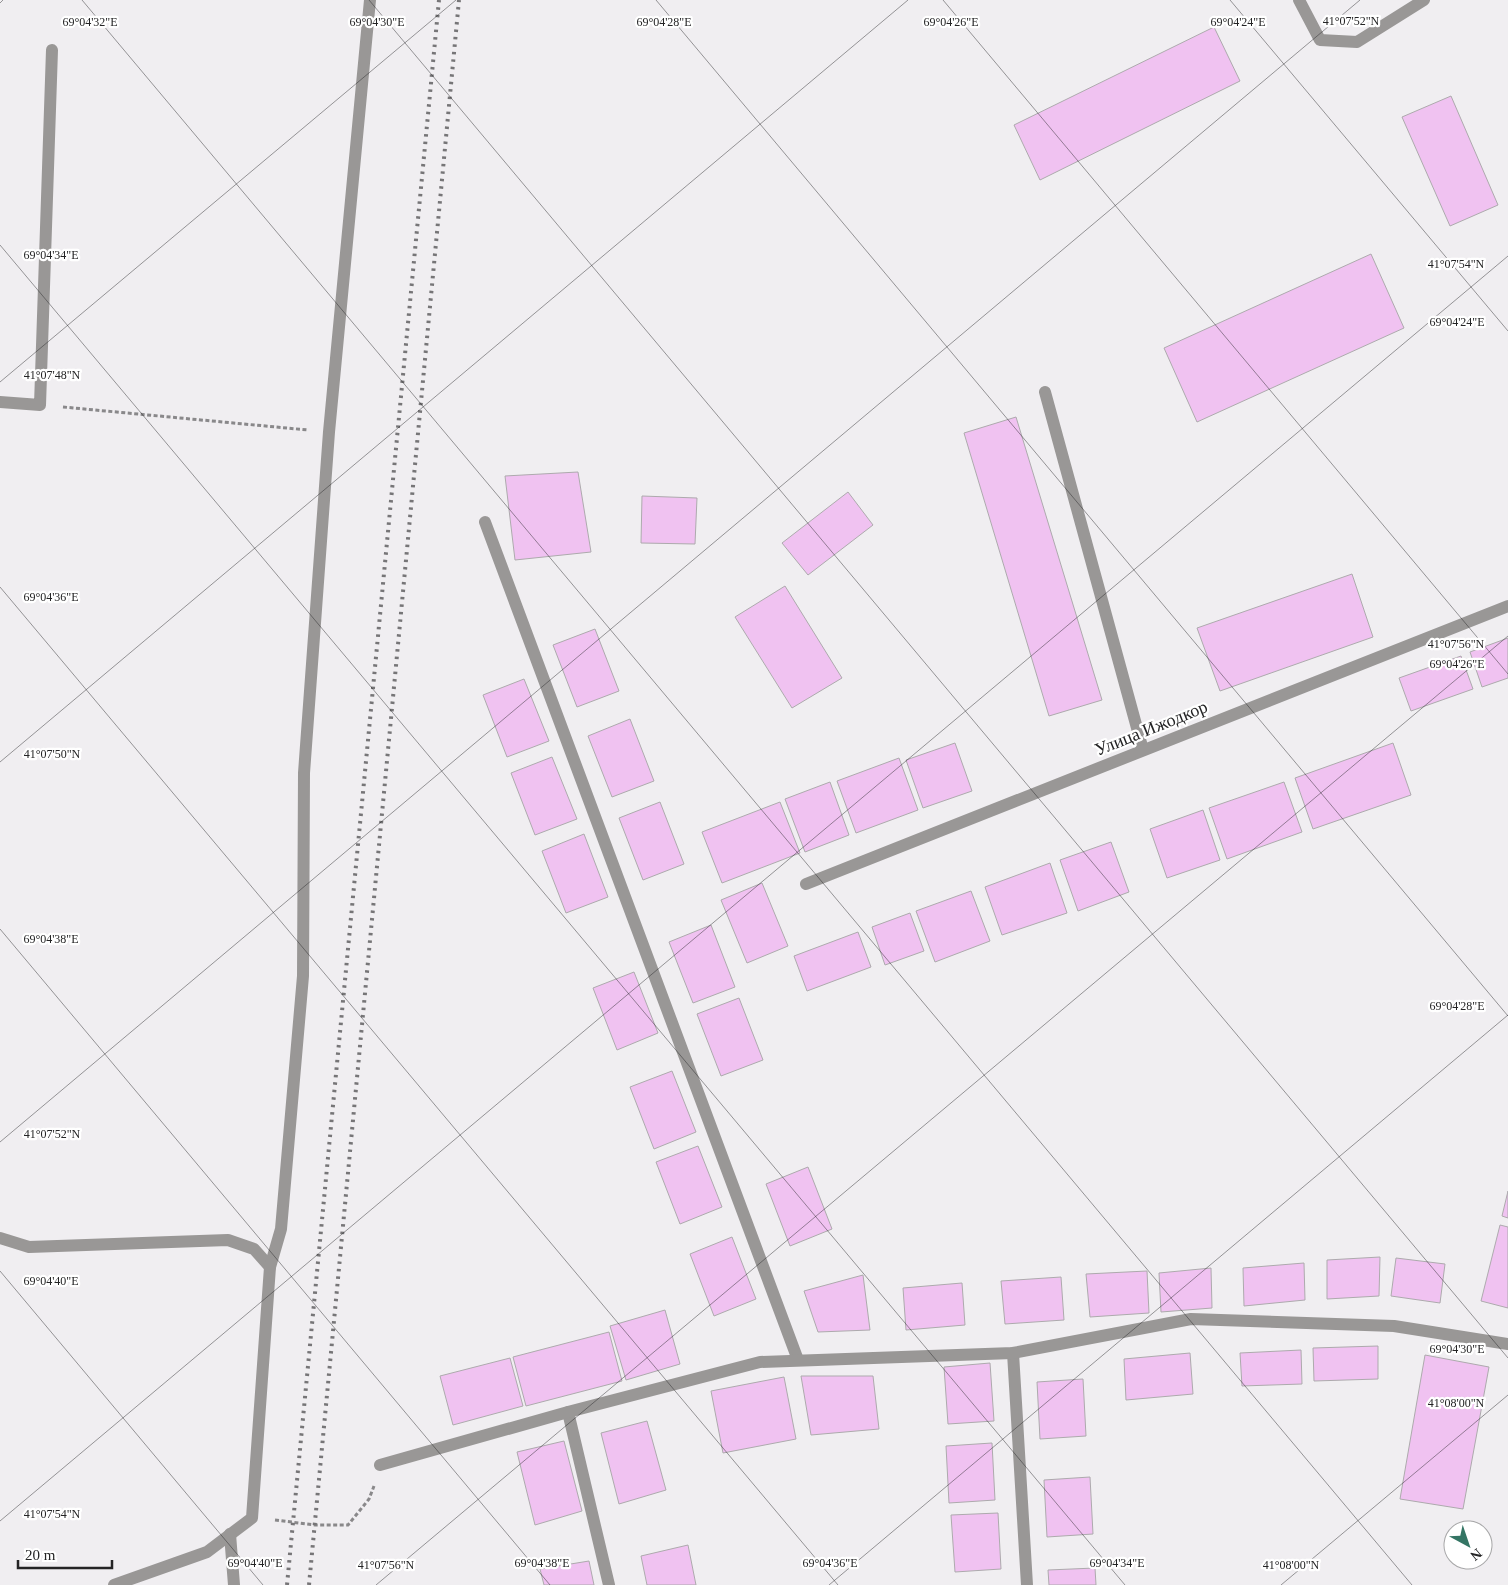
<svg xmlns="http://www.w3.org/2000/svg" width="1508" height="1585" font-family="Georgia,serif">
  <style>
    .building { fill: #f0c2f1; stroke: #adaaad }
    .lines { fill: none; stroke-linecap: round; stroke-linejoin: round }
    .path { stroke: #89888a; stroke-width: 3; stroke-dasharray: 4 2.5; stroke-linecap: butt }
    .lane { stroke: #999796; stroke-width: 12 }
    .street { stroke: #999796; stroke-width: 12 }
    .rail { stroke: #767577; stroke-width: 4; stroke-dasharray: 2.5 5; stroke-linecap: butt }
    .ticks { fill: none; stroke: #242425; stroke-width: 1; stroke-opacity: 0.45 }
    .labels { text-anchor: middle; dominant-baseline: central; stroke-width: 4.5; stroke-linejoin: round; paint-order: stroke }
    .street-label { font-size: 18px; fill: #242425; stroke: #fff }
    .ticks-label { font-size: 12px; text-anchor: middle; fill: #242425; stroke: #fff; stroke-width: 4.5; stroke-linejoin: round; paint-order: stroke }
  </style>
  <rect width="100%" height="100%" fill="#f0eef1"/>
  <!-- building -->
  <g class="building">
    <path d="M1214,27L1240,81L1040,180L1014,125Z"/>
    <path d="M1451,96L1498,205L1450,226L1402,117Z"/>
    <path d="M1371,254L1404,328L1197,422L1164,348Z"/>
    <path d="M1016,417L1102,700L1049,716L964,433Z"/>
    <path d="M578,472L591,552L515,560L505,476Z"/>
    <path d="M848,492L873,525L808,575L782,543Z"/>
    <path d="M642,496L697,498L695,544L641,543Z"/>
    <path d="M1352,574L1373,637L1220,691L1197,628Z"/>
    <path d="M785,586L842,678L792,708L735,617Z"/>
    <path d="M595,629L619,691L577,707L553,645Z"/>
    <path d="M1508,638V678L1482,687L1470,652Z"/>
    <path d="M1461,656L1473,689L1411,711L1399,678Z"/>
    <path d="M524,679L549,741L507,757L483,695Z"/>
    <path d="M630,719L654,781L612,797L588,736Z"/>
    <path d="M955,743L972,791L923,808L906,760Z"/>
    <path d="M1393,743L1411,795L1313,829L1295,778Z"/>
    <path d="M552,757L577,819L535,835L511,773Z"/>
    <path d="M899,758L918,810L856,833L837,781Z"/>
    <path d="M830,782L849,835L805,852L785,799Z"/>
    <path d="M1284,782L1302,832L1227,859L1209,808Z"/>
    <path d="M660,802L684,864L643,880L619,818Z"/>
    <path d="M780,802L800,853L722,883L702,832Z"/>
    <path d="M1203,810L1220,860L1167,878L1150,829Z"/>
    <path d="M584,834L608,897L566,913L542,851Z"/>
    <path d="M1111,842L1129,892L1078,911L1060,860Z"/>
    <path d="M1050,863L1067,913L1002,935L985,887Z"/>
    <path d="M762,883L788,946L747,963L721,900Z"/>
    <path d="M971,891L990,941L935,962L916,911Z"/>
    <path d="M910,913L924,951L885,965L872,927Z"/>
    <path d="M711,925L735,987L693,1003L669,942Z"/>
    <path d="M858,932L871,967L807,991L794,956Z"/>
    <path d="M634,972L658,1033L617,1050L593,988Z"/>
    <path d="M739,998L763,1060L721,1076L697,1014Z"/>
    <path d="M672,1071L696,1132L654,1149L630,1087Z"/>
    <path d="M698,1146L722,1207L680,1224L656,1162Z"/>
    <path d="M808,1167L832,1229L790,1246L766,1184Z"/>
    <path d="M1508,1191V1218L1502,1216Z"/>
    <path d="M1500,1225L1508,1227V1308L1481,1301Z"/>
    <path d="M732,1237L756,1299L714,1316L690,1254Z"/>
    <path d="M1380,1257L1379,1296L1327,1299V1260Z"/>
    <path d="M1396,1258L1445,1264L1440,1303L1391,1296Z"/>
    <path d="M1304,1263L1305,1300L1244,1306L1243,1268Z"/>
    <path d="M1211,1268L1212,1308L1161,1312L1159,1273Z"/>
    <path d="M1147,1271L1149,1313L1090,1317L1086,1274Z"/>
    <path d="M863,1275L870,1330L818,1332L804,1291Z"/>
    <path d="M1061,1277L1064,1320L1005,1324L1001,1281Z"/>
    <path d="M962,1283L965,1325L906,1330L903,1288Z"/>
    <path d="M665,1310L680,1364L626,1380L610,1326Z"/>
    <path d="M609,1332L622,1381L526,1406L513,1357Z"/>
    <path d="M1378,1346V1379L1314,1381L1313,1348Z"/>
    <path d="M1301,1350L1302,1384L1242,1386L1240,1353Z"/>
    <path d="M1190,1353L1193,1394L1126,1400L1124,1359Z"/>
    <path d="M1425,1355L1489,1367L1463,1509L1400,1499Z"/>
    <path d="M510,1358L523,1406L453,1425L440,1376Z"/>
    <path d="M990,1363L994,1421L948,1424L944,1367Z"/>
    <path d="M801,1376H873L879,1429L811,1435Z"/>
    <path d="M784,1377L796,1439L723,1453L711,1391Z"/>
    <path d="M1083,1379L1086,1436L1040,1439L1037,1382Z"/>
    <path d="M647,1421L666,1490L619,1504L601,1433Z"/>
    <path d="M564,1441L582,1511L535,1525L517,1452Z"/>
    <path d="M992,1443L995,1500L949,1503L946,1446Z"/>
    <path d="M1090,1477L1093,1534L1047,1537L1044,1480Z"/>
    <path d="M998,1513L1001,1569L955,1572L951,1515Z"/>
    <path d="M688,1545L696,1585H647L641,1556Z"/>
    <path d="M589,1561L594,1585H544L540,1569Z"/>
    <path d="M1095,1568L1096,1585H1049L1048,1570Z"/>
  </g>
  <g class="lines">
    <!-- path -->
    <g class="path">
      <path d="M63,407L308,430"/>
      <path d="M275,1520L315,1525H348L369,1499L374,1486"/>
    </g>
    <!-- lane -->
    <g class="lane">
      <path d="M1045,392L1143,750"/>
      <path d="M485,522L798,1360"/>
      <path d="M0,1238L29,1247L228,1240L254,1249L270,1267L252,1518L207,1552L114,1585"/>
      <path d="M270,1267L281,1229L303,976L304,773L329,432L370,0"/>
      <path d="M230,1534L234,1585"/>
    </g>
    <!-- street -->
    <g class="street">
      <path d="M1299,0L1320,40L1357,42L1424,0"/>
      <path d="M0,402L40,405L52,50"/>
      <path d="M806,884L1508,606"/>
      <path d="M1013,1353L1027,1585"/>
      <path d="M568,1412L609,1585"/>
      <path d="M380,1465L568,1412L760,1362L1013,1353L1191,1319L1394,1326L1508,1344"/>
    </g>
    <!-- rail -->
    <g class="rail">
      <path d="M287,1585L439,0"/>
      <path d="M309,1585L459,0"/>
    </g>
  </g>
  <!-- ticks -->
  <path class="ticks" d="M82,0L1412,1585M369,0L1508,1358M656,0L1508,1016M943,0L1508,674M1230,0L1508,331M0,3L3,0M0,245L1125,1585M0,382L456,0M0,587L838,1585M0,762L908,0M0,929L550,1585M0,1142L1360,0M0,1271L263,1585M0,1521L1508,256M376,1585L1508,636M829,1585L1508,1015M1281,1585L1508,1395"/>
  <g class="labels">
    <!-- street labels -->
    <g class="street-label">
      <text transform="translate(1151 728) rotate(-22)">Улица Ижодкор</text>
    </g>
  </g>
  <g class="ticks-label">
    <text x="1351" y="25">41°07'52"N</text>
    <text x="951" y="26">69°04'26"E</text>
    <text x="90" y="26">69°04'32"E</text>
    <text x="377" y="26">69°04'30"E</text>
    <text x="664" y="26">69°04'28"E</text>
    <text x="1238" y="26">69°04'24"E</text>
    <text x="51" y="259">69°04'34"E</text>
    <text x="1456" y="268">41°07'54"N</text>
    <text x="1457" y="326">69°04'24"E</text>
    <text x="52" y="379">41°07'48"N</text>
    <text x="51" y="601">69°04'36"E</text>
    <text x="1456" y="648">41°07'56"N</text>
    <text x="1457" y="668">69°04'26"E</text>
    <text x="52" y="758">41°07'50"N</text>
    <text x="51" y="943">69°04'38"E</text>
    <text x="1457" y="1010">69°04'28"E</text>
    <text x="52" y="1138">41°07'52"N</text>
    <text x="51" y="1285">69°04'40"E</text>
    <text x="1457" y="1353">69°04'30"E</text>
    <text x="1456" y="1407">41°08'00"N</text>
    <text x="52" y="1518">41°07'54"N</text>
    <text x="255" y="1567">69°04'40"E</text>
    <text x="542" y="1567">69°04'38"E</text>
    <text x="830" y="1567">69°04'36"E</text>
    <text x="1117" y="1567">69°04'34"E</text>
    <text x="386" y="1569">41°07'56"N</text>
    <text x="1291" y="1569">41°08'00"N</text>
  </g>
  <!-- north arrow -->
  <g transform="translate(1468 1545) rotate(140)"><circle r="24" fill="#ffffff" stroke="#a7a7a8"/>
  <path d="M0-4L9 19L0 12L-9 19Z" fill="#347564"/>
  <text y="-8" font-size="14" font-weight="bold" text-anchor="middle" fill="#242425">N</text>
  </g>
  <!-- scale -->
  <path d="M18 1560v8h94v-8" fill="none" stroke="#242425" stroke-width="2.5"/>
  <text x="25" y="1560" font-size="15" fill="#242425" stroke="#ffffff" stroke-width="4" paint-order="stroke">20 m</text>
</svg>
